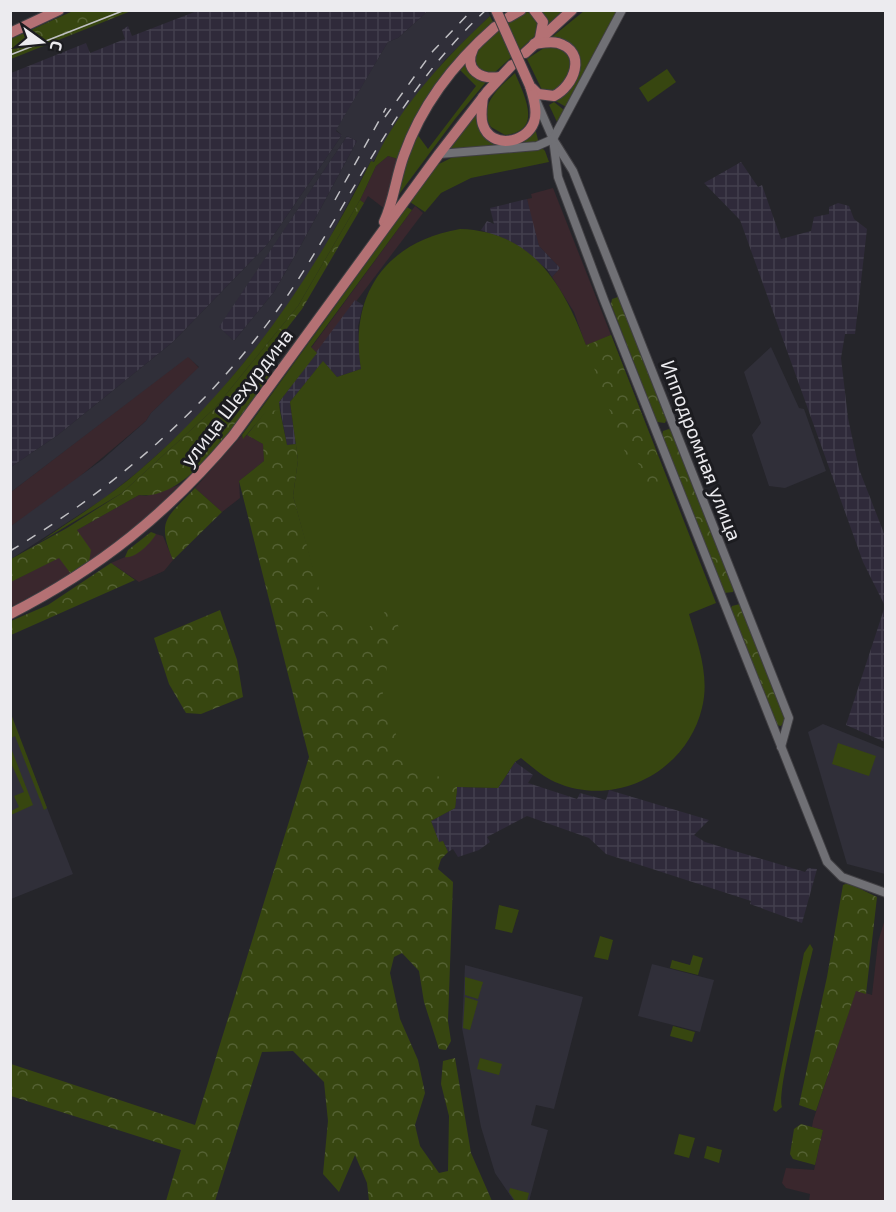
<svg xmlns="http://www.w3.org/2000/svg" width="896" height="1212" font-family="'Exo 2',sans-serif">
  <style>
    .commercial { fill: #3a272d }
    .industrial { fill: url(#industrial-grid) }
    .built { fill: #302f39; fill-rule: evenodd }
    .green { fill: #374610 }
    .forest { fill: url(#forest-crowns) }
    .lines { fill: none; stroke-linecap: round; stroke-linejoin: round }
    .tertiary-casing { stroke: #403f43; stroke-width: 10 }
    .primary-casing { stroke: #403f43; stroke-width: 12 }
    .tertiary { stroke: #707075; stroke-width: 8 }
    .primary { stroke: #b47174; stroke-width: 10 }
    .tram { stroke: #c0c0c4; stroke-width: 1.5 }
    .rail { stroke: #c0c0c4; stroke-width: 1.5; stroke-dasharray: 10 10; stroke-linecap: butt }
    .primary-bridge-casing { stroke: #403f43; stroke-width: 12; stroke-linecap: butt }
    .primary-bridge { stroke: #b47174; stroke-width: 10 }
    .labels { text-anchor: middle; dominant-baseline: central; stroke-width: 6; stroke-linejoin: round; paint-order: stroke }
    .street-label { font-size: 20px; fill: #ecebef; stroke: #1c1c20 }
  </style>
  <defs>
    <pattern id="industrial-grid" width="8" height="8" patternUnits="userSpaceOnUse" patternTransform="scale(1.5)"><rect width="8" height="8" fill="#2f2a3a"/><path d="M0 4h8M4 0v8" fill="none" stroke="#433f4d"/></pattern>
    <pattern id="forest-crowns" width="20" height="18" patternUnits="userSpaceOnUse" patternTransform="scale(1.5)"><rect width="20" height="18" fill="#374610"/><path d="M2 6a3 3 0 1 1 6 0M12 15a3 3 0 1 1 6 0" fill="none" stroke="#546133"/></pattern>
  </defs>
  <rect width="100%" height="100%" fill="#25252a"/>
  <!-- commercial -->
  <g class="commercial">
    <path d="M388,156L398,159L385,209L368,196L364,203L360,200L376,166Z"/>
    <path d="M553,188L611,335L586,346L574,312L552,277L560,268L539,246L531,221L527,199L532,198L531,194Z"/>
    <path d="M415,206L423,213L317,353L311,348Z"/>
    <path d="M188,356L199,368L151,413L146,421L59,494L11,526V492Z"/>
    <path d="M242,435L243,438L247,435L263,444L264,461L239,481L240,498L222,512L195,488Z"/>
    <path d="M182,484L131,531L89,562L77,530L139,495L146,496Z"/>
    <path d="M156,534L163,536L173,560L164,571L139,582L111,563L125,557Z"/>
    <path d="M60,557L71,574L11,607V582Z"/>
    <path d="M885,919V1201H809L810,1194L786,1188L782,1183L786,1168L814,1170L823,1130L812,1127L813,1121L856,990L872,995L878,942Z"/>
  </g>
  <!-- industrial -->
  <g class="industrial">
    <path d="M197,11H428L398,38L388,42L336,131L342,135L267,245L173,342L58,435L11,467V73L86,43L90,53L125,39L122,30L128,26L132,36Z"/>
    <path d="M347,136L357,141L300,247L274,292L234,341L218,327Z"/>
    <path d="M741,162L758,187L762,185L781,239L811,231L814,217L829,214V207L838,203L849,206L854,219L867,229L855,334H845L841,358L848,418L859,469L885,536V742L846,725L885,606L863,562L740,220L704,183Z"/>
    <path d="M527,199L539,246L560,268L552,277L547,269L510,242L481,230L487,221L494,224L490,208Z"/>
    <path d="M355,300L363,305L358,326L361,369L337,377L323,362L290,402L296,444L287,445L279,402Z"/>
    <path d="M515,762L533,775L528,783L577,799L580,793L606,800L609,790L709,820L694,835L705,842L805,872L808,868L817,869L802,923L750,904L751,901L606,854L589,838L527,816L487,837L490,842L479,850L458,857L453,849L448,852L443,841L439,843L431,821L455,808L457,787L498,788Z"/>
  </g>
  <!-- built -->
  <g class="built">
    <path d="M428,11H488L490,16L445,60L409,106L373,162L371,161L318,260L297,294L253,352L199,417L139,471L105,498L11,559V526L102,460L146,421L151,413L199,367L188,357L11,492V467L58,435L173,342L267,245L342,135L336,130L388,42L398,38ZM347,136L357,141L300,247L274,292L234,341L219,327Z"/>
    <path d="M771,347L799,408L804,409L826,471L785,488L769,486L752,435L761,423L744,372Z"/>
    <path d="M10,714L73,874L11,899H10Z"/>
    <path d="M823,724L885,749V874L847,864L808,732Z"/>
    <path d="M652,964L714,980L700,1032L638,1016Z"/>
    <path d="M465,965L583,997L554,1109L536,1105L531,1125L548,1130L529,1201H514L495,1173L481,1127L462,1028Z"/>
  </g>
  <!-- green -->
  <g class="green">
    <path d="M542,11H564L549,24Z"/>
    <path d="M584,11H620L568,108L554,100L579,65L552,37Z"/>
    <path d="M527,12L538,17V33L493,74L475,68V51L512,18Z"/>
    <path d="M490,16L494,24L465,49L398,159L388,156L376,166L360,200L298,306L215,408L122,493L40,542C74,518 109,497 140,470C240,384 313,278 371,161L374,162C399,107 448,55 490,16Z"/>
    <path d="M547,46L559,47L571,59V74L553,93L542,90L527,59Z"/>
    <path d="M467,58L481,81L486,82L455,119L397,197L404,164L417,134L428,149L476,86L458,68Z"/>
    <path d="M667,69L676,82L648,102L639,88Z"/>
    <path d="M515,73C524,95 544,131 505,135L491,127C477,105 500,87 515,73Z"/>
    <path d="M554,102L564,110L557,122L549,105Z"/>
    <path d="M476,111L494,142L535,128L539,144L448,150Z"/>
    <path d="M541,147L545,151L549,162L471,178L441,193L425,212L410,202L437,165L453,157Z"/>
    <path d="M407,207L412,210L311,347L317,353L279,402L280,411H267L243,439L242,435Z"/>
    <path d="M460,229C532,231 563,284 586,345L611,335L716,603L689,614C698,645 710,676 702,708C687,771 616,809 555,782C542,776 532,767 521,758L515,762L498,788L457,787L455,808L433,814L340,670L293,496L298,460L290,402L323,361L337,377L361,369C349,295 385,242 460,229Z"/>
    <path d="M11,714L47,808L44,810L15,736L11,738Z"/>
    <path d="M838,743L876,756L869,776L832,764Z"/>
    <path d="M11,748L33,805L11,815V811L19,807L14,796L24,792L11,763Z"/>
    <path d="M499,905L519,910L512,933L495,929Z"/>
    <path d="M600,936L613,940L608,960L594,957Z"/>
    <path d="M810,944L813,949C807,975 776,1092 782,1107L776,1112L773,1110L800,973L804,953Z"/>
    <path d="M693,955L703,958L698,975L670,968L672,960L690,965Z"/>
    <path d="M465,977L483,982L478,999L465,995Z"/>
    <path d="M465,997L478,1001L470,1030L463,1028Z"/>
    <path d="M673,1026L695,1032L692,1042L670,1036Z"/>
    <path d="M480,1058L502,1064L499,1075L477,1069Z"/>
    <path d="M679,1134L695,1138L689,1158L674,1154Z"/>
    <path d="M707,1146L722,1150L719,1163L704,1158Z"/>
    <path d="M510,1188L529,1193L527,1201H515L509,1192Z"/>
  </g>
  <!-- forest -->
  <g class="forest">
    <path d="M73,11H131L11,59V39Z"/>
    <path d="M360,200L364,203L302,309L261,362L272,372C245,408 191,502 139,495L77,530L91,550L89,562L71,574L59,558L11,582V559L67,528L122,493L215,408L298,306Z"/>
    <path d="M618,297L621,298L667,418L665,423L657,422L611,304L612,299Z"/>
    <path d="M611,335L669,485L649,493L637,460L629,463L586,346Z"/>
    <path d="M267,410L280,411L287,445L296,444L298,460L293,496L326,614L358,638L392,605L401,635C390,645 386,664 386,679L382,683L384,707L410,766L436,775L457,787L455,808L431,821L439,842L443,841L448,852L441,859L438,869L453,882L448,1021L451,1041L446,1050L439,1049L424,1002L419,971L402,953L394,957L390,973L400,1019L418,1060L425,1093L415,1125L420,1146L439,1173L448,1171L449,1116L441,1084L443,1061L455,1058L471,1153L492,1201H369L367,1183L355,1155L339,1192L323,1174L328,1121L324,1082L293,1051L262,1052L215,1201H166L181,1150L11,1096V1064L195,1125L309,757L239,481L264,461L263,444L247,435Z"/>
    <path d="M669,429L674,433L734,588L733,592L724,593L662,435L663,431Z"/>
    <path d="M195,488L222,512L173,560C156,519 167,518 195,488Z"/>
    <path d="M151,532L156,534C151,543 135,559 125,557L128,550Z"/>
    <path d="M111,563L135,580L11,635V621L48,605Z"/>
    <path d="M740,604L786,719L781,726L776,725L730,610L732,606Z"/>
    <path d="M220,610L237,660L243,697L201,714L186,713L169,684L154,638Z"/>
    <path d="M848,883L877,897L866,994L856,991L816,1111L799,1105L827,977L843,885Z"/>
    <path d="M801,1124L823,1130L815,1165L793,1159L790,1154L794,1129Z"/>
  </g>
  <g class="lines">
    <defs>
      <g id="tertiary">
        <path d="M536,100L553,139L573,171L789,718L781,747"/>
        <path d="M553,139L558,177L604,300L827,862L842,877L886,893"/>
        <path d="M439,154L537,146L553,139L622,10"/>
      </g>
      <g id="primary">
        <path d="M534,10L543,22L540,38"/>
        <path d="M509,17L521,10"/>
        <path d="M10,33L59,10"/>
        <path d="M473,49C463,70 481,80 500,77"/>
        <path d="M525,53L572,10"/>
        <path d="M530,86L538,94L554,96C574,86 588,52 558,43C550,41 542,43 534,44"/>
        <path d="M483,97C482,106 480,117 483,125C491,149 526,144 534,122C538,111 533,96 530,86"/>
        <path d="M384,222C394,201 396,176 404,155C422,104 455,62 495,27"/>
        <path d="M10,614C100,568 168,513 233,436L439,154L487,92L512,65"/>
      </g>
    </defs>
    <!-- tertiary casing -->
    <use href="#tertiary" class="tertiary-casing"/>
    <!-- primary casing -->
    <use href="#primary" class="primary-casing"/>
    <!-- tertiary -->
    <use href="#tertiary" class="tertiary"/>
    <!-- primary -->
    <use href="#primary" class="primary"/>
    <!-- tram -->
    <path class="tram" d="M10,55L125,10"/>
    <!-- rail -->
    <g class="rail">
      <path d="M385,117L433,51L472,10"/>
      <path d="M335,200L386,108"/>
      <path d="M10,551C122,484 222,395 294,286C357,189 399,91 486,10"/>
    </g>
    <defs>
      <path id="primary-bridge" d="M496,10L530,86"/>
    </defs>
    <!-- primary-bridge casing -->
    <use href="#primary-bridge" class="primary-bridge-casing"/>
    <!-- primary-bridge -->
    <use href="#primary-bridge" class="primary-bridge"/>
  </g>
  <g class="labels">
    <!-- street labels -->
    <g class="street-label">
      <text transform="translate(236 397) rotate(-52)">улица Шехурдина</text>
      <text transform="translate(702 450) rotate(69)">Ипподромная улица</text>
    </g>
  </g>
  <!-- border -->
  <rect width="896" height="1212" fill="none" stroke="#ecebef" stroke-width="24"/>
  <!-- north arrow -->
  <g transform="translate(42 42) rotate(105)" stroke="#1c1c20" stroke-width="4.5" paint-order="stroke">
  <path d="M0-4.5L10 22L0 15L-10 22Z" fill="#ecebef"/>
  <text y="-9" font-size="16" font-weight="bold" text-anchor="middle" fill="#ecebef">С</text>
  </g>
</svg>
